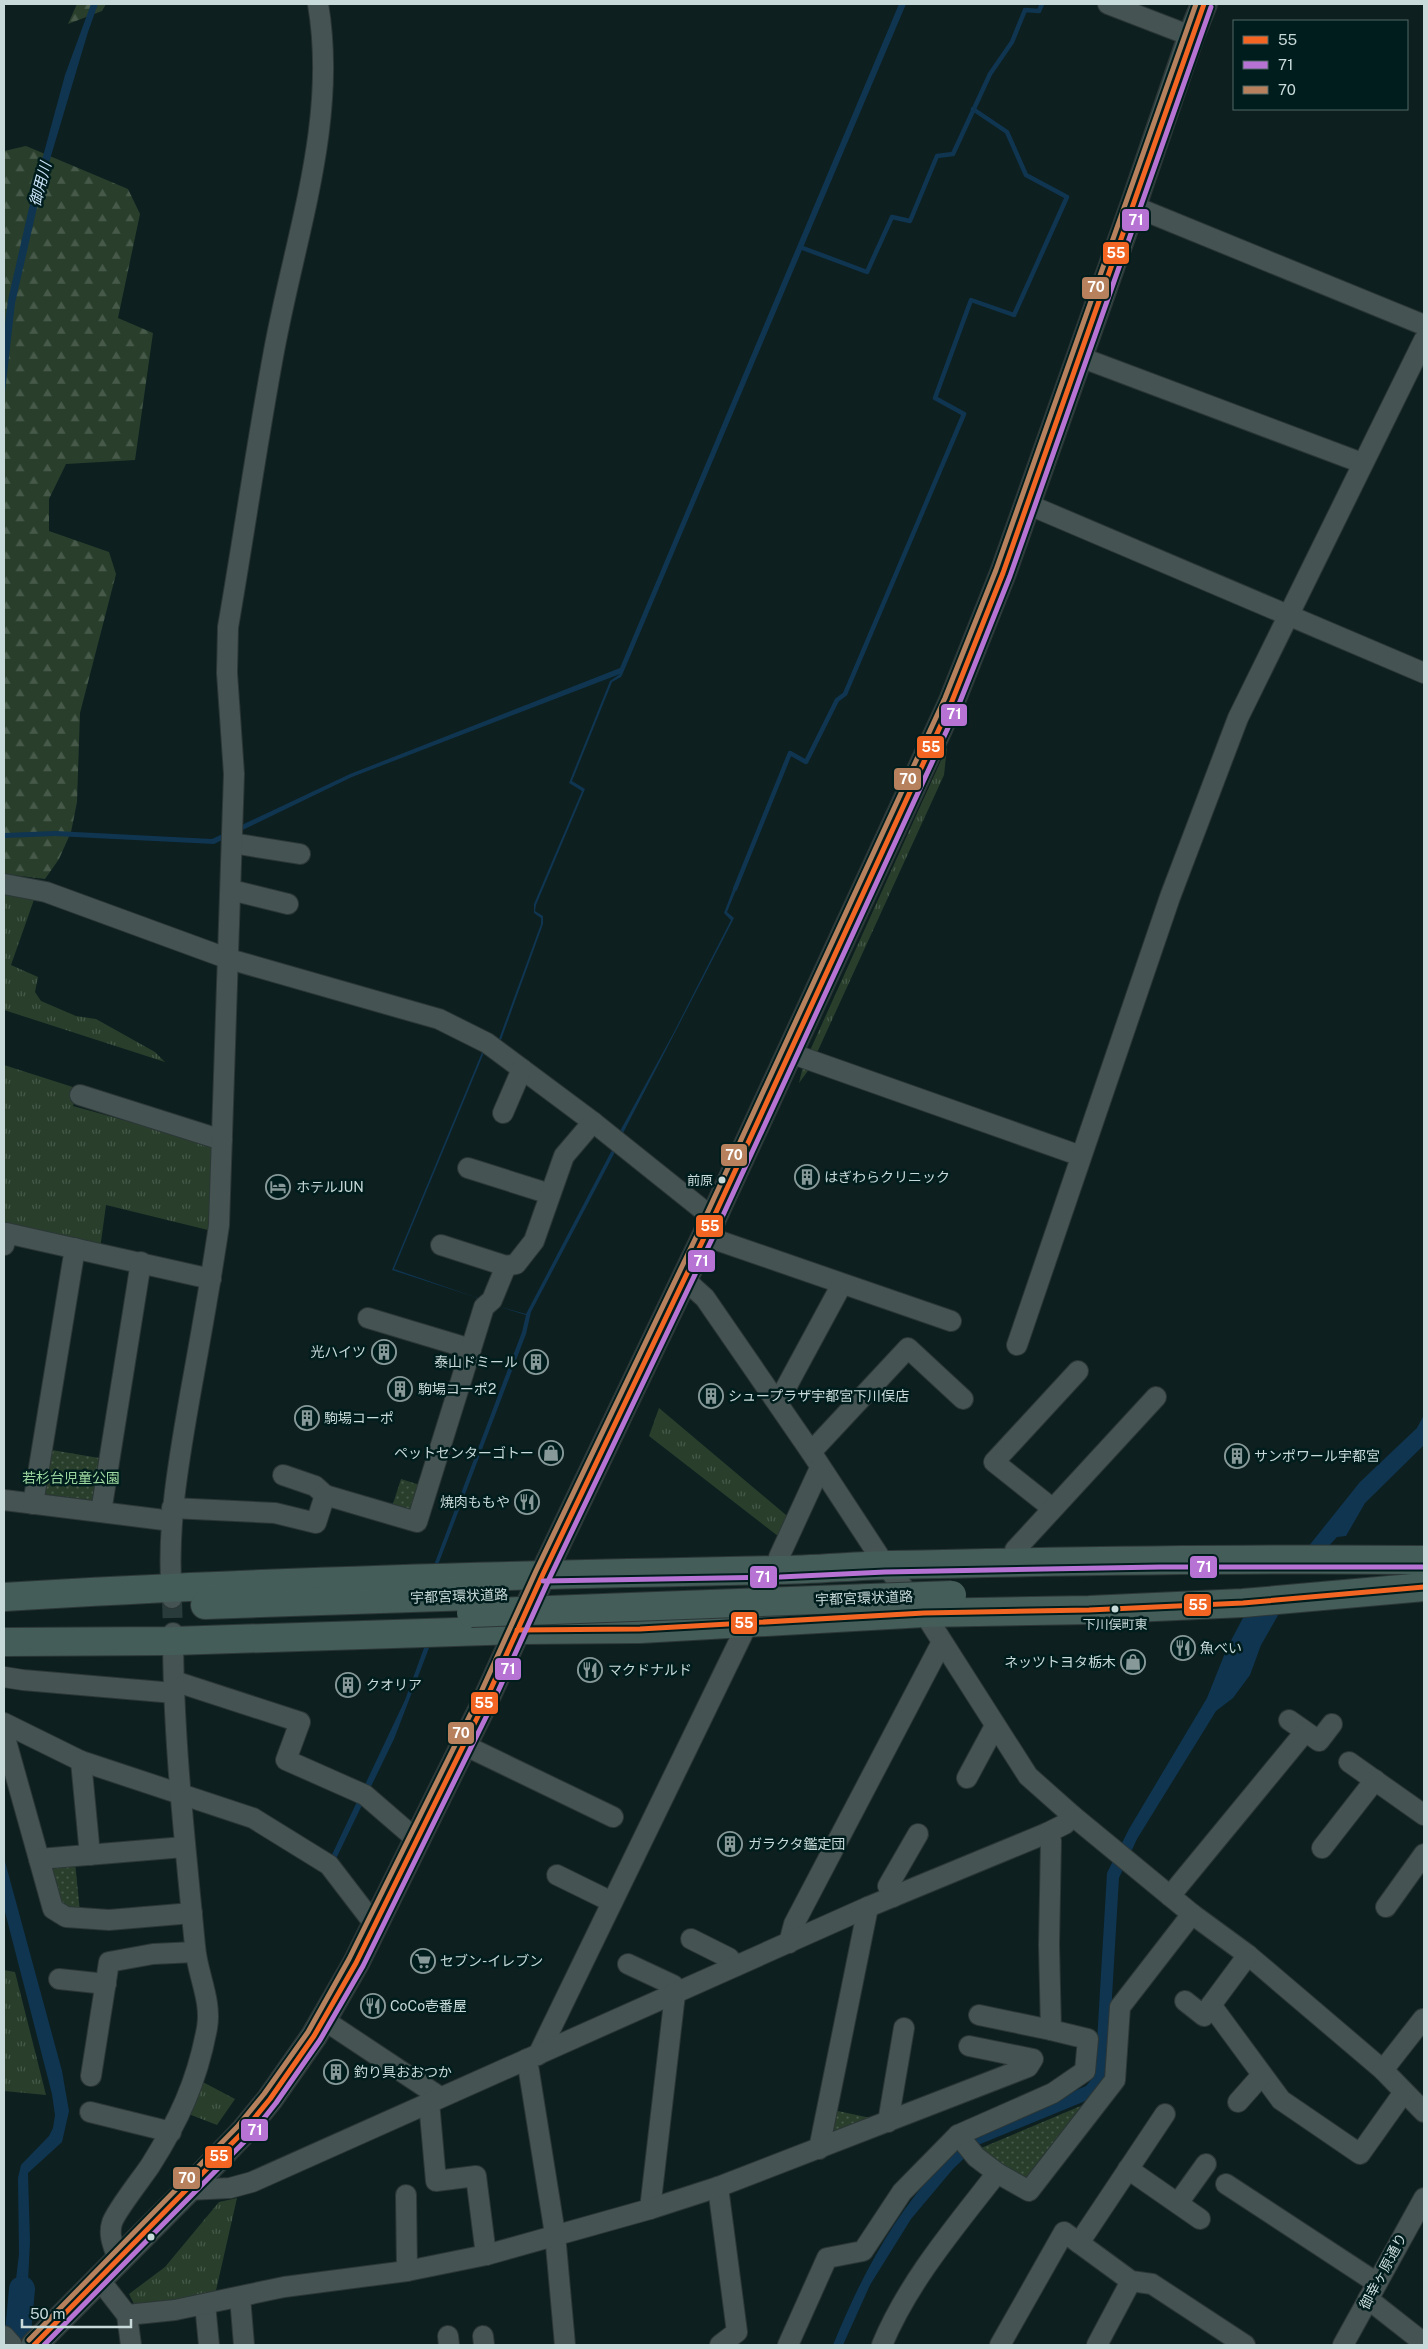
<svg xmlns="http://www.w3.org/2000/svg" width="1428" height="2349" font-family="'Public Sans','Noto Sans JP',sans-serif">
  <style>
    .grass { fill: url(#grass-tufts) }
    .forest { fill: url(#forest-firs) }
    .park { fill: url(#park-dots) }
    .water { fill: #0f3551 }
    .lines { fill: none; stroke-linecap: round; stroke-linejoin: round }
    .stream { stroke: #0f3551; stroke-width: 4.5 }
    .river { stroke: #0f3551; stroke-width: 26 }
    .minor-tunnel { stroke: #2a3b3b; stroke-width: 20; stroke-dasharray: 20 10; stroke-linecap: butt }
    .minor-casing { stroke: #2c3737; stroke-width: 22 }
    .major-casing { stroke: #2c3737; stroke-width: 28 }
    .highway-casing { stroke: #2c3737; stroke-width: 30 }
    .minor { stroke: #465353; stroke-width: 20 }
    .major { stroke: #435554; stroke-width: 25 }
    .highway { stroke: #445d59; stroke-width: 28 }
    .highway-bridge-casing { stroke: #2c3737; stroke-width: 30; stroke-linecap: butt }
    .highway-bridge { stroke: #445d59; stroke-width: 28 }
    .bus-1-casing { stroke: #001d1d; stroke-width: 9 }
    .bus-2-casing { stroke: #001d1d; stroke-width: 9 }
    .bus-3-casing { stroke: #001d1d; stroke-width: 9 }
    .bus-1 { stroke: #f26522; stroke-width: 5 }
    .bus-2 { stroke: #b673d3; stroke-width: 5 }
    .bus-3 { stroke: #b6815c; stroke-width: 5 }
    .bus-dot { fill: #c9dada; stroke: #001d1d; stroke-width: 2 }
    .labels { text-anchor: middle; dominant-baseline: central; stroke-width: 5; stroke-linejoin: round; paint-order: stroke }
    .bus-label { font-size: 13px; fill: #c9dada; stroke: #001d1d; text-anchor: end }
    .poi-label { font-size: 14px; fill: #c9dada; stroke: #001d1d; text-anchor: start }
    .park-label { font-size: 14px; fill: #9ddaa1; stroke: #001d1d }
    .street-label { font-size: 14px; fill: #c9dada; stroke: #001d1d }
    .water-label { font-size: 15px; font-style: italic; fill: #d0e8fe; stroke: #001d1d }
    .line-badge { stroke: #001d1d; stroke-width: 2 }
    .badge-label { font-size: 14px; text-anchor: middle; font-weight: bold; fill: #fff }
  </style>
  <defs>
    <pattern id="grass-tufts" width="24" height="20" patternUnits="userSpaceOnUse" patternTransform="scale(1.25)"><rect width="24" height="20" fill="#293f2c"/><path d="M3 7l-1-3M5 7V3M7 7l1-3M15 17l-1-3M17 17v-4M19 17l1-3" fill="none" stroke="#475a4a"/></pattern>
    <pattern id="forest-firs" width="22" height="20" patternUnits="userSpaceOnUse" patternTransform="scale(1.25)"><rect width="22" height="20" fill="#293f2c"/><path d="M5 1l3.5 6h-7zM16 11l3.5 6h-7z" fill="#475a4a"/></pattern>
    <pattern id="park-dots" width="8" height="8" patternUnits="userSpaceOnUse" patternTransform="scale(1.25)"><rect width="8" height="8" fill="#293f2c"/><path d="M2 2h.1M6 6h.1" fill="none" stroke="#475a4a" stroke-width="1.8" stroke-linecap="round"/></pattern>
  </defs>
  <rect width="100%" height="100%" fill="#0e1f1f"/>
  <!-- grass -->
  <g class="grass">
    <path d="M947,747L944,775L810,1068L799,1083L803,1066Z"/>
    <path d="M4,889L36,894L11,965L38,977L35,992L41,1001L76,1016L96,1019L155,1052L165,1062L4,1010Z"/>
    <path d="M4,1065L79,1089L73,1106L214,1145V1208L208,1230L106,1205L100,1249L4,1226Z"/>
    <path d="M659,1408L792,1520L783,1540L649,1436Z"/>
    <path d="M4,1970L15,1972L46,2095L4,2091Z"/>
    <path d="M199,2080L235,2099L217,2125L186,2113Z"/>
    <path d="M237,2198L215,2295L136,2308L129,2294L165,2267L219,2202Z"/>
  </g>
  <!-- forest -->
  <g class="forest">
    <path d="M77,4H106L102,11L68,24Z"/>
    <path d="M26,146L128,189L140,214L118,318L153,333L135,460L66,464L49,499V531L109,552L116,574L80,713L77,802L71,832L59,859L45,879L4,874V151Z"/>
  </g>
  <!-- park -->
  <g class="park">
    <path d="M46,1449L105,1459L99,1500L90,1505L45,1500L38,1492Z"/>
    <path d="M401,1479L423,1486L415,1512L391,1510Z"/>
    <path d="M75,1862L80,1912L57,1903L49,1872L56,1864Z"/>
    <path d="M1083,2105L1085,2110L1033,2178L1022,2180L981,2148Z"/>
    <path d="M833,2110L880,2120L838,2136L829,2128Z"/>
  </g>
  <!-- water -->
  <g class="water">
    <path d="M91,4H98L88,32L42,186L15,303L4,401V332L8,300L29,208L65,75Z"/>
    <path d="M899,4H906L623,673L621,677L612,682L572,781L585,789L536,905L535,911L543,916V924L501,1040L499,1039L541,924V918L534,913V904L582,791L569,783L610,681L620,674L352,777L214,844L55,836L4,838V833L56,831L212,839L350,774L620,668Z"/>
    <path d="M735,884L738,885L727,912L734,918L622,1135L619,1133L673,1034L731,920L724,913Z"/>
    <path d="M483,1050H485L394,1269L484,1300L482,1302L475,1297L392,1270Z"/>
    <path d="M613,1148L616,1150L531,1312L526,1334L438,1565H434L522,1332L526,1315L497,1306L526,1314Z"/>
    <path d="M1424,1415V1445L1365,1503L1346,1536L1337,1537L1325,1550L1308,1547L1360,1482L1417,1428Z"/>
    <path d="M1280,1612L1261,1645L1250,1675L1233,1698L1216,1711L1137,1839L1119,1878L1107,2082L1099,2092L1083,2102L978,2145L953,2169L911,2219L870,2285L843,2345H833C860,2279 892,2217 941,2165C951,2154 962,2141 975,2134C1010,2115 1050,2102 1086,2086L1095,2075L1107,1873L1129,1829L1207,1698L1227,1648L1244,1616Z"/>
    <path d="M424,1648H429L394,1739L333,1865L329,1861L405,1700Z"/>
    <path d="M4,1858L62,2071L69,2111L62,2142L28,2173L30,2242L26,2322L10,2330L19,2254L18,2178L21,2165L49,2136L53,2128L55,2115L52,2094L4,1908Z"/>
  </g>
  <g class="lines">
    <!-- stream -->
    <g class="stream">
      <path d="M800,247L867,272L892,217L910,221L937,156L953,154L990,74L1012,42L1025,10L1039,11L1042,4"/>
      <path d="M735,889L790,753L806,762L837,700L845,694L964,414L935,398L971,300L1014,315L1067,197L1026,175L1007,132L973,109"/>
    </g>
    <!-- river -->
    <path class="river" d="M18,2332L22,2289"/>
    <!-- minor-tunnel -->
    <path class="minor-tunnel" d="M172,1598L173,1633"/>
    <defs>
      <g id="minor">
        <path d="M1108,4L1191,36"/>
        <path d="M1133,206L1424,325"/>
        <path d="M1080,357L1362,463"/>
        <path d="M1027,504L1424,673"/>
        <path d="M232,843L300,854"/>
        <path d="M4,884L46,892L229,959L439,1019L487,1043L593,1122L713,1218"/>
        <path d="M231,890L288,904"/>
        <path d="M790,1053L1081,1156"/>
        <path d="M80,1095L222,1140"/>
        <path d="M503,1113L522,1069"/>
        <path d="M468,1168L550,1194"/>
        <path d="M705,1236L951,1321"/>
        <path d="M4,1245L6,1233L211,1279"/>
        <path d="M441,1245L506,1266"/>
        <path d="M684,1279L705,1298L811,1452L885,1565L924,1613L1028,1776L1073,1816L1192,1914L1248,1955L1383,2070L1424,2112"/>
        <path d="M368,1318L471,1349"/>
        <path d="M1017,1345L1170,897L1238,718L1424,340"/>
        <path d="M774,1398L783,1393L842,1284"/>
        <path d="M811,1452L908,1348L963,1399"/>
        <path d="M283,1475L315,1486L325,1495"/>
        <path d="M4,1500L172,1521"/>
        <path d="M33,1504L75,1248"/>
        <path d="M172,1508L275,1513L316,1523L325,1495L417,1522L484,1307L492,1300L506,1266L516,1264L534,1241L564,1156L593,1122"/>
        <path d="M1052,1508L994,1462L1078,1371"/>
        <path d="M101,1512L141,1262"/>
        <path d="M1016,1563L1015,1550L1156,1397"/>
        <path d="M780,1570L779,1557L820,1468"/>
        <path d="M172,1598C166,1528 179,1459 191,1390C201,1335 211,1280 219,1225L234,774L227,673L228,627C244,535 257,442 274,351C295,236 338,121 318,4"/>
        <path d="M4,1677L23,1680L174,1693"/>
        <path d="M174,1681L300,1722L286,1760L365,1795L417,1840"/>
        <path d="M1289,1720L1319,1741L1332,1724"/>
        <path d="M4,1723L81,1761L253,1818L329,1865L375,1925"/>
        <path d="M4,1734L53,1909L66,1917L109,1920L192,1913"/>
        <path d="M464,1745L613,1817"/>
        <path d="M81,1761L90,1855"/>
        <path d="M1349,1762L1424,1815"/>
        <path d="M967,1778L995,1726"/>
        <path d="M1322,1848L1375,1780"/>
        <path d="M39,1859L184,1847"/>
        <path d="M557,1875L612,1902"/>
        <path d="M1170,1896L1305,1732"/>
        <path d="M893,1897L888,1886L918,1834"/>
        <path d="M1386,1907L1424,1854"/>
        <path d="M691,1939L729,1958L736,1966"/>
        <path d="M789,1943L794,1924L942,1642"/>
        <path d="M1248,1955L1211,2005L1281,2100L1360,2154L1404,2092"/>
        <path d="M628,1964L673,1985L675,1994L650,2209"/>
        <path d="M59,1979L106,1984"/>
        <path d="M1185,2001L1204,2016L1211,2005"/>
        <path d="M979,2015L1051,2030"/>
        <path d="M324,2020L440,2097"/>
        <path d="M538,2055L748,1623"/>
        <path d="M527,2059L555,2234L565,2345"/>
        <path d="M1383,2070L1423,2019"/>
        <path d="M91,2076L109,1962L153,1954L195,1952"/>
        <path d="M429,2102L436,2181L476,2176L486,2255"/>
        <path d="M1238,2102L1262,2075"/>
        <path d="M90,2112L171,2132"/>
        <path d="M888,2122L904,2028"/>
        <path d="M958,2135L976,2157L997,2173L1029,2191L1115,2080L1120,2007L1192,1914"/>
        <path d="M819,2149L868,1907"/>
        <path d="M1128,2169L1200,2219"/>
        <path d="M1226,2184L1377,2283"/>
        <path d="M718,2187L737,2332L720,2345"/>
        <path d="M188,2190L230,2188L252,2182L868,1907L1047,1833L1065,1824L1073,1816"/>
        <path d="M406,2195L407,2271"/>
        <path d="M1178,2203L1206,2164"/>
        <path d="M1079,2243L1165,2114"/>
        <path d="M118,2259C114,2247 108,2236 112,2223C115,2212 142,2178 150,2166C179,2120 197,2082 207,2028C212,2000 197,1974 195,1946C185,1842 173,1738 173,1633"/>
        <path d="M99,2279L127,2315L131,2345"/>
        <path d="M240,2297L244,2345"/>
        <path d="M1368,2299L1424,2343"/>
        <path d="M205,2304L209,2345"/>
        <path d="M127,2315L175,2310L284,2287L407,2271L486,2255L650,2209L718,2187L1028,2067L1033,2059L969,2046"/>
        <path d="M4,2336L12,2345"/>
        <path d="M448,2336L449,2345"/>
        <path d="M483,2336L484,2345"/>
        <path d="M788,2345L827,2258L863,2251L902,2192L958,2135L1053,2093L1085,2071L1088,2039L1051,2030L1049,1945L1051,1841L1047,1833"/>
        <path d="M882,2345C908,2282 955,2227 997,2173"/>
        <path d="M1000,2345L1064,2232L1131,2281L1152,2284L1245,2345"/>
        <path d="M1097,2345L1131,2281"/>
        <path d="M1343,2345L1424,2198"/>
      </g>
      <path id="major" d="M34,2345L188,2190L243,2132L270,2099L314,2036L356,1963L483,1706L543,1574L705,1236L952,701L1003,573L1133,206L1191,36L1204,4"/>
      <g id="highway">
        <path d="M4,1597C261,1581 517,1575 775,1570C813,1570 851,1566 889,1565C1067,1561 1246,1558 1424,1560"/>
        <path d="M205,1605L472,1596"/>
        <path d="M4,1642L173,1641L517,1630L640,1629L924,1613L1089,1610L1243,1603L1424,1587"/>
      </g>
    </defs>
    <!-- minor casing -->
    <use href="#minor" class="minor-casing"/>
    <!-- major casing -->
    <use href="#major" class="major-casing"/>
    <!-- highway casing -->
    <use href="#highway" class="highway-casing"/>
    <!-- minor -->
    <use href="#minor" class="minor"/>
    <!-- major -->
    <use href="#major" class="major"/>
    <!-- highway -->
    <use href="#highway" class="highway"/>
    <defs>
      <path id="highway-bridge" d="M471,1613L952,1595"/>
    </defs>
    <!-- highway-bridge casing -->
    <use href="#highway-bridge" class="highway-bridge-casing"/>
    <!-- highway-bridge -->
    <use href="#highway-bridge" class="highway-bridge"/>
    <defs>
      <g id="bus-1">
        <path d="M517,1630L640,1629L924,1613L1089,1610L1243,1603L1424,1587"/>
        <path d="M34,2345L243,2132L270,2099L314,2036L356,1963L483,1706L543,1574L705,1236L952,701L1003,573L1204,4"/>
      </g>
      <g id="bus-2">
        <path d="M543,1581L780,1577L885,1572L1160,1567H1424"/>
        <path d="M44,2345L249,2137L276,2103L320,2040L363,1966L490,1709L550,1577L712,1239L959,704L1010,576L1211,7"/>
      </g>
      <path id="bus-3" d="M29,2340L237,2127L264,2094L308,2032L349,1959L476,1703L536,1571L698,1233L945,698L996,570L1196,4"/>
    </defs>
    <!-- bus-1 casing -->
    <use href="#bus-1" class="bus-1-casing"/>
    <!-- bus-2 casing -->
    <use href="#bus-2" class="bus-2-casing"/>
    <!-- bus-3 casing -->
    <use href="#bus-3" class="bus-3-casing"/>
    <!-- bus-1 -->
    <use href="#bus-1" class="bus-1"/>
    <!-- bus-2 -->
    <use href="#bus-2" class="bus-2"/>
    <!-- bus-3 -->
    <use href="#bus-3" class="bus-3"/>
  </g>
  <!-- icons -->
  <defs>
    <symbol id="building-ring" viewBox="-11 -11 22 22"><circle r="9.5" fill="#001d1d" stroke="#899" stroke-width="1.5"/><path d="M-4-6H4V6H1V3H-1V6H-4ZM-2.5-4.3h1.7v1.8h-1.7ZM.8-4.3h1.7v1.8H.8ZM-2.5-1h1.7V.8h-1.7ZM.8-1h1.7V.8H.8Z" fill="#899"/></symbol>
    <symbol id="hotel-ring" viewBox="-11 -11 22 22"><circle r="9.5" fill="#001d1d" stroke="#899" stroke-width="1.5"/><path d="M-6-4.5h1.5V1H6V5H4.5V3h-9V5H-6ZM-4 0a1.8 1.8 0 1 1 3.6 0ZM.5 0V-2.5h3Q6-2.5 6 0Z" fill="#899"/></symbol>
    <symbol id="shop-ring" viewBox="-11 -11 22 22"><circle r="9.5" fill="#001d1d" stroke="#899" stroke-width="1.5"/><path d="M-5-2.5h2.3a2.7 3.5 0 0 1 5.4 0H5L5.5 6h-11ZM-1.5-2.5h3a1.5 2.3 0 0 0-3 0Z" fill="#899"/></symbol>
    <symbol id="restaurant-ring" viewBox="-11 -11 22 22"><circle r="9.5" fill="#001d1d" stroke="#899" stroke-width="1.5"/><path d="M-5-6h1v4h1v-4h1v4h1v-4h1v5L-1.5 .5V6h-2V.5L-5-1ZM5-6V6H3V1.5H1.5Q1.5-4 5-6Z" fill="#899"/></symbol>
    <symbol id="supermarket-ring" viewBox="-11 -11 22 22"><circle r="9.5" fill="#001d1d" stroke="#899" stroke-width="1.5"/><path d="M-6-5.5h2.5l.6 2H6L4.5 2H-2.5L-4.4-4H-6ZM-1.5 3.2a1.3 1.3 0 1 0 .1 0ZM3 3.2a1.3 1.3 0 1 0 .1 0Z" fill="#899"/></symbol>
  </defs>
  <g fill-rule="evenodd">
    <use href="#building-ring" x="793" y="1163" width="28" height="28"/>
    <use href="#hotel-ring" x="264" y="1173" width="28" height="28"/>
    <use href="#building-ring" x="370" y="1338" width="28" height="28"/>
    <use href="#building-ring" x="522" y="1348" width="28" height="28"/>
    <use href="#building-ring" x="386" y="1375" width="28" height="28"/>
    <use href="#building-ring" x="697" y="1382" width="28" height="28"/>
    <use href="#building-ring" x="293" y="1404" width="28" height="28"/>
    <use href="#shop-ring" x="537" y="1439" width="28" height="28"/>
    <use href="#building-ring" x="1223" y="1442" width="28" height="28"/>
    <use href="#restaurant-ring" x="513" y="1488" width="28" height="28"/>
    <use href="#restaurant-ring" x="1169" y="1634" width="28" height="28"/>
    <use href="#shop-ring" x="1119" y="1648" width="28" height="28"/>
    <use href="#restaurant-ring" x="576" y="1656" width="28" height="28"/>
    <use href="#building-ring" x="334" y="1671" width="28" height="28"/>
    <use href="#building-ring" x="716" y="1830" width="28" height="28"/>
    <use href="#supermarket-ring" x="409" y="1947" width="28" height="28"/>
    <use href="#restaurant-ring" x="359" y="1992" width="28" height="28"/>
    <use href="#building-ring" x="322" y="2058" width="28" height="28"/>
  </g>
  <!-- markers -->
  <g class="bus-dot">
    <circle cx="722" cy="1180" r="4.5"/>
    <circle cx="1115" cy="1609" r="4.5"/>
    <circle cx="151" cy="2237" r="4.5"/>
  </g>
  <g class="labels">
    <!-- bus labels -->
    <g class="bus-label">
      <text x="713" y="1180">前原</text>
      <text x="1115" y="1624" text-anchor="middle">下川俣町東</text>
    </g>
    <!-- poi labels -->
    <g class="poi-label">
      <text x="824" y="1177">はぎわらクリニック</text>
      <text x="296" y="1187">ホテルJUN</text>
      <text x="366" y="1352" text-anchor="end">光ハイツ</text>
      <text x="518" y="1362" text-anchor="end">泰山ドミール</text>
      <text x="418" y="1389">駒場コーポ2</text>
      <text x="728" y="1396">シュープラザ宇都宮下川俣店</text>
      <text x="324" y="1418">駒場コーポ</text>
      <text x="534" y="1453" text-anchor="end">ペットセンターゴトー</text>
      <text x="1254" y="1456">サンポワール宇都宮</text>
      <text x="510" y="1502" text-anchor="end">焼肉ももや</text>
      <text x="1200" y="1648">魚べい</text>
      <text x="1116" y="1662" text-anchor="end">ネッツトヨタ栃木</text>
      <text x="608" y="1670">マクドナルド</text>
      <text x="366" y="1685">クオリア</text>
      <text x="748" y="1844">ガラクタ鑑定団</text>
      <text x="440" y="1961">セブン-イレブン</text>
      <text x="390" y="2006">CoCo壱番屋</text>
      <text x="354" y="2072">釣り具おおつか</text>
    </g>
    <!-- park labels -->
    <g class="park-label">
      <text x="71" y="1478">若杉台児童公園</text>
    </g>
    <!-- street labels -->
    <g class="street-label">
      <text transform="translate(459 1596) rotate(-2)">宇都宮環状道路</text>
      <text transform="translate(864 1598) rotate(-2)">宇都宮環状道路</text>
      <text transform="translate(1383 2271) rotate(-62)">御幸ヶ原通り</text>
    </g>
    <!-- water labels -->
    <g class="water-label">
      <text transform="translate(40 184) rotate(-75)">御用川</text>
    </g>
  </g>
  <g class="line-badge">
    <rect x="1121" y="208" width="29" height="24" rx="5" fill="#b673d3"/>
    <rect x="1102" y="241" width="28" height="24" rx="5" fill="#f26522"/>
    <rect x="1081" y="276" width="29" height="24" rx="5" fill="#b6815c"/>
    <rect x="940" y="703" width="28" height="24" rx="5" fill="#b673d3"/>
    <rect x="916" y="735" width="29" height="24" rx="5" fill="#f26522"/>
    <rect x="893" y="767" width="29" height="24" rx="5" fill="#b6815c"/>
    <rect x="720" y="1143" width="28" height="24" rx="5" fill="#b6815c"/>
    <rect x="695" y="1214" width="29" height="24" rx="5" fill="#f26522"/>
    <rect x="687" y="1249" width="29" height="24" rx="5" fill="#b673d3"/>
    <rect x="1189" y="1555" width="29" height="24" rx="5" fill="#b673d3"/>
    <rect x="749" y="1565" width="29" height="24" rx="5" fill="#b673d3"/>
    <rect x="1183" y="1593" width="29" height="24" rx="5" fill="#f26522"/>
    <rect x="730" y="1611" width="28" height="24" rx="5" fill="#f26522"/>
    <rect x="494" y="1657" width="28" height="24" rx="5" fill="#b673d3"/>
    <rect x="470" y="1691" width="29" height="24" rx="5" fill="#f26522"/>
    <rect x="447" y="1721" width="28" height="24" rx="5" fill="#b6815c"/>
    <rect x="240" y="2118" width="29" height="24" rx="5" fill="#b673d3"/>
    <rect x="204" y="2145" width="29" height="24" rx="5" fill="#f26522"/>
    <rect x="172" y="2166" width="29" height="24" rx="5" fill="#b6815c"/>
  </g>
  <g class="badge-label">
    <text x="1136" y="225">71</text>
    <text x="1116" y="258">55</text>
    <text x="1096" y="292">70</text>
    <text x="954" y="719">71</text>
    <text x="931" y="752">55</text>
    <text x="908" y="784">70</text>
    <text x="734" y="1160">70</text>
    <text x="710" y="1231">55</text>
    <text x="701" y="1266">71</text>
    <text x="1204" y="1572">71</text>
    <text x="763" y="1582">71</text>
    <text x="1198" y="1610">55</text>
    <text x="744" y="1628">55</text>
    <text x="508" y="1674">71</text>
    <text x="484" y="1708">55</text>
    <text x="461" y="1738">70</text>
    <text x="255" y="2135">71</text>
    <text x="219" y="2161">55</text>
    <text x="187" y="2183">70</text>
  </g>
  <!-- border -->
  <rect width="1428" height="2349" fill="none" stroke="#c9dada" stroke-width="10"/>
  <!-- legend -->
  <rect x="1233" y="20" width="175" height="90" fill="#001d1d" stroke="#506969"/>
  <rect x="1243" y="36" width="25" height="8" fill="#f26522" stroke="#506969"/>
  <text x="1278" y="45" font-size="15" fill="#c9dada">55</text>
  <rect x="1243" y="61" width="25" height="8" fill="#b673d3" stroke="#506969"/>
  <text x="1278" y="70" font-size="15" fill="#c9dada">71</text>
  <rect x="1243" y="86" width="25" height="8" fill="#b6815c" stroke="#506969"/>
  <text x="1278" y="95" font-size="15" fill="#c9dada">70</text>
  <!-- scale -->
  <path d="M22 2319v8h109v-8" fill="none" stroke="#c9dada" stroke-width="2.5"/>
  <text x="30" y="2319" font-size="15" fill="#c9dada" stroke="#001d1d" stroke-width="4" paint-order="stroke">50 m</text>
</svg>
